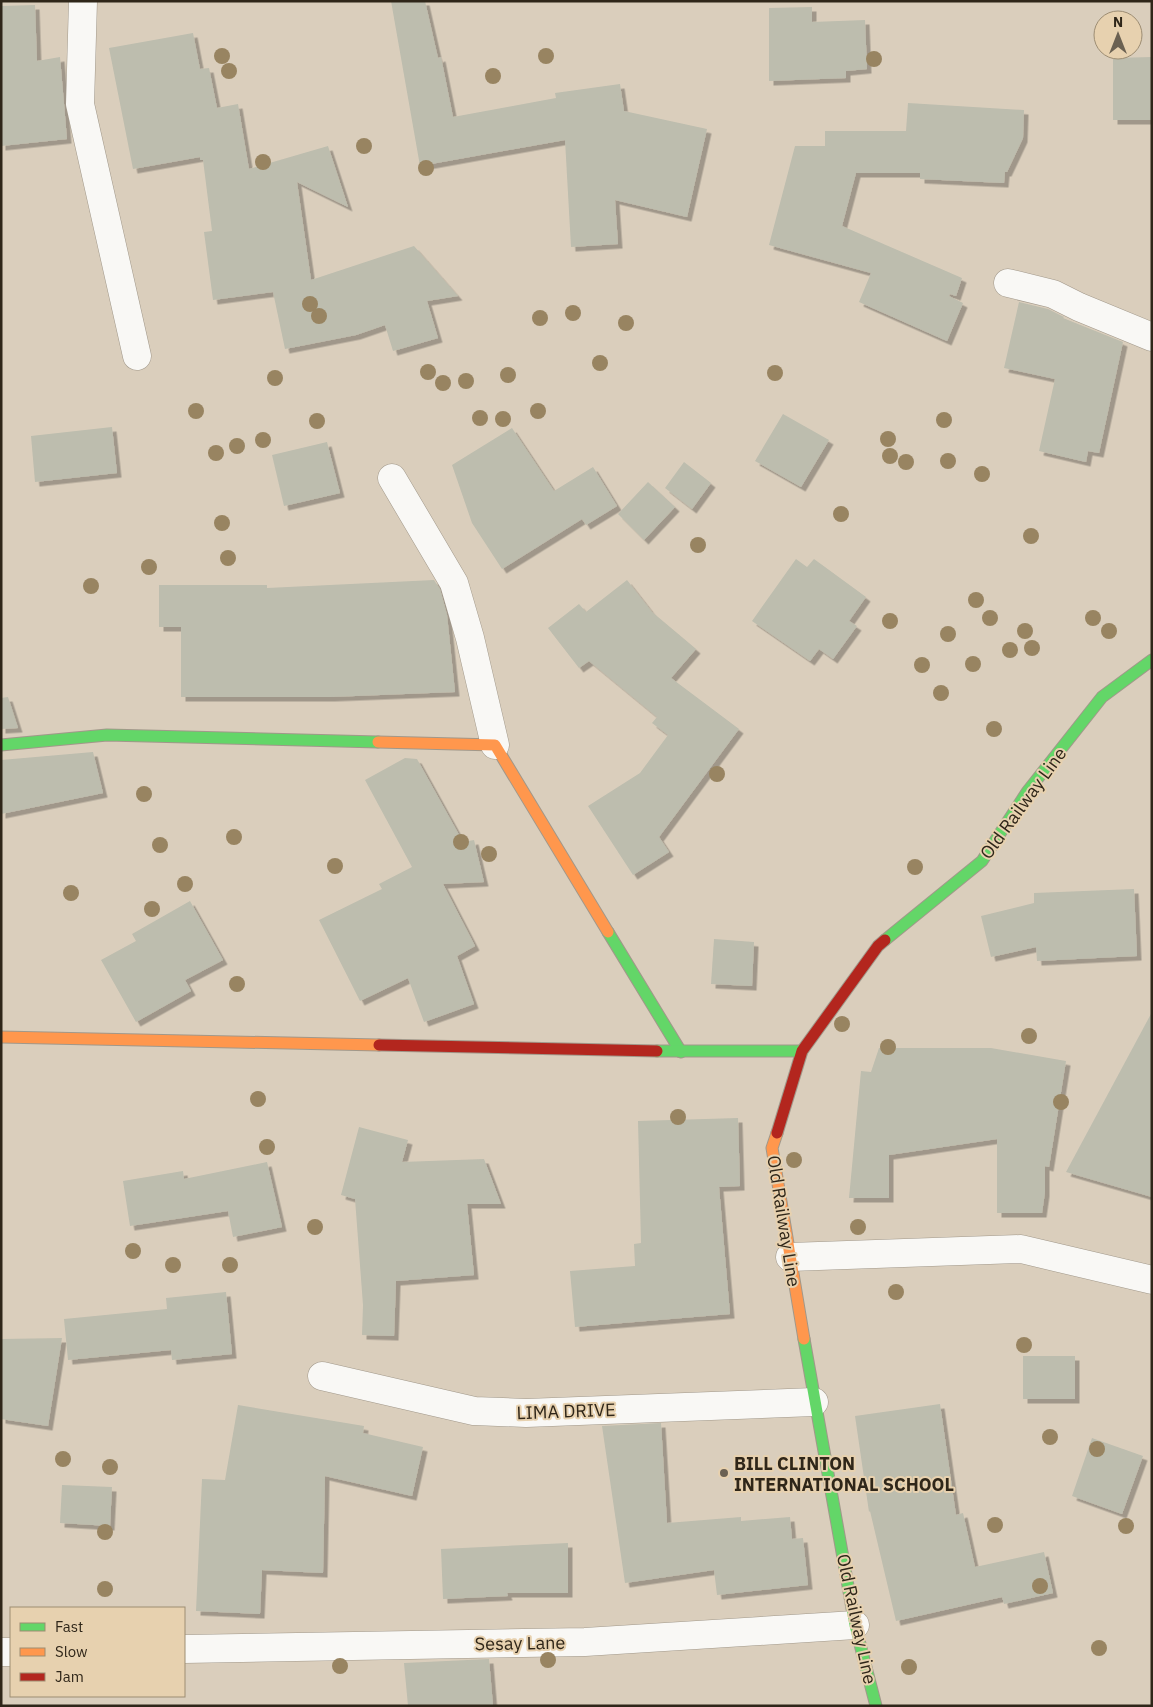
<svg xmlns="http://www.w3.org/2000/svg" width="1153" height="1707" font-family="'IBM Plex Sans',sans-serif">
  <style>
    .building { fill: #bdbdae; filter: url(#shadow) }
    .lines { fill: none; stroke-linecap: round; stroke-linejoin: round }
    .street-casing { stroke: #a1988a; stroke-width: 29 }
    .fast-casing { stroke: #a1988a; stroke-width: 13 }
    .slow-casing { stroke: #a1988a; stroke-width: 13 }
    .jam-casing { stroke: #a1988a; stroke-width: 13 }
    .street { stroke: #f9f8f5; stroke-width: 28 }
    .fast { stroke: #63d668; stroke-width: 11 }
    .slow { stroke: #ff974d; stroke-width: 11 }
    .jam { stroke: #b3261e; stroke-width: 11 }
    .tree { fill: #988461 }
    .poi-dot { fill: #6b6152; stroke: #e7d1af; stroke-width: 2 }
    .labels { text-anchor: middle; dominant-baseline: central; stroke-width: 4; stroke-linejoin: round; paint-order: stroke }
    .street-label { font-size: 18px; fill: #2f2619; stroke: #e7d1af }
    .poi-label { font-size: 18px; font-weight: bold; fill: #2f2619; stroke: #e7d1af; text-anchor: start }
  </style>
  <defs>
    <filter id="shadow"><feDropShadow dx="4.5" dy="4.5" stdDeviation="0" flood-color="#0004"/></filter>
  </defs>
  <rect width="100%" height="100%" fill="#dacebc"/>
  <!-- building -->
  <g class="building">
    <path d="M391,1H425L438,58L441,57L453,117L556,98L555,93L620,84L624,111L707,129L687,217L615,200L618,244L571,247L565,140L420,166Z"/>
    <path d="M35,5L37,61L60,57L67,139L1,146V6Z"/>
    <path d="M812,7V22L865,20L867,69L846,71V78L769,81V8Z"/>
    <path d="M193,33L200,69L209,68L217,108L238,104L249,169L328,146L348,207L297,182L311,280L414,246L458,296L427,301L438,338L393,351L385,325L356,335L285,349L273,292L213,300L204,232L212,231L203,160H200V157L133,169L109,48Z"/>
    <path d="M1152,57V120H1113V58Z"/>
    <path d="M908,103L1024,110L1023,138L1007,172H1005L1004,183L920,179V173H856L842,226L962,278L956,296L950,294L949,296L963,303L947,341L859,302L871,273L769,245L795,146H825V131H906Z"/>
    <path d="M1019,302L1048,309L1064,317L1063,318L1123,342L1099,453L1088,451L1086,462L1039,451L1055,379L1004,368Z"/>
    <path d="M783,414L829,440L801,487L755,461Z"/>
    <path d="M112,427L117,473L35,482L31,436Z"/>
    <path d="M512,428L554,491L593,467L617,506L586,525L582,519L502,569L472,523L452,465Z"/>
    <path d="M327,442L340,493L284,506L272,455Z"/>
    <path d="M684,462L711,483L692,509L665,488Z"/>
    <path d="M648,482L675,507L644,540L618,514Z"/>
    <path d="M796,559L807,567L814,559L866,597L849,621L857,626L833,659L819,649L810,661L752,621Z"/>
    <path d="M434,580L440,589L447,615L455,692L330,697H181V627H159V585H267V588Z"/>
    <path d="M627,580L652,612L696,649L671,678L739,729L659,837L669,852L633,875L588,806L640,773L668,735L652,723L657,717L589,661L579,668L548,628L579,604L586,612Z"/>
    <path d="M8,697L18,728L1,729V698Z"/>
    <path d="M93,752L103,793L1,814V760Z"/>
    <path d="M405,758L417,759L463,842L474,840L484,882L443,884L475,946L457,956L474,1004L424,1022L408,978L360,1001L319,920L382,889L379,884L412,867L365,780Z"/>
    <path d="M1134,889L1137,956L1037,961L1036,947L991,957L981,916L1034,903V893Z"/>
    <path d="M190,901L223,960L185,980L191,991L136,1022L101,960L136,941L132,934Z"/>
    <path d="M714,939L754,942L752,986L711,984Z"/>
    <path d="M1152,1012V1197L1066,1172Z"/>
    <path d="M879,1048H991L1066,1061L1049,1167L1045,1166V1192L1042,1213H997V1139L889,1155V1198H849L861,1071L871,1072Z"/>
    <path d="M738,1118L740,1186L719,1187L730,1314L575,1327L570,1271L635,1266L634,1244L641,1243L638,1121Z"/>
    <path d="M359,1127L408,1140L402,1162L484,1159L501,1204H467L474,1275L396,1281L394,1336L362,1335L363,1305L355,1199L341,1195Z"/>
    <path d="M267,1162L282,1227L233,1237L228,1211L130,1226L123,1181L183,1171L184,1179Z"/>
    <path d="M226,1292L232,1354L172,1360L171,1350L68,1360L64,1319L167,1309L166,1298Z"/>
    <path d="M62,1338L48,1426L1,1419V1339Z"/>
    <rect x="1023" y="1356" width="52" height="43"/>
    <path d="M940,1404L956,1515L963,1513L975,1567L1044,1552L1053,1593L1004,1604L1002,1597L896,1621L870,1511L869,1512L855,1416Z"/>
    <path d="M238,1405L364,1426L363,1433L423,1447L412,1496L325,1476L323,1573L262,1570L260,1614L196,1611L202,1479L225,1480Z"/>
    <path d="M661,1423L667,1523L741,1517V1521L790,1517L792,1539L803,1538L808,1585L717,1595L714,1570L625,1583L602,1426Z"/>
    <path d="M1092,1438L1143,1456L1122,1514L1072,1496Z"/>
    <path d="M62,1485L112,1487L110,1526L60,1523Z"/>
    <path d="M568,1543V1593H507L508,1596L443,1599L441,1549Z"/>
    <path d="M489,1659L493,1706H408L404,1663Z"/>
  </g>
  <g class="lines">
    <defs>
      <g id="street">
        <path d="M83,1L80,104L137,356"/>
        <path d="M1008,283L1053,294L1079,307L1152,337"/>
        <path d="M392,478L454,583L470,638L495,745"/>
        <path d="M790,1257L1021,1249L1152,1280"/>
        <path d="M322,1376L474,1411L526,1413L814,1402"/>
        <path d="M184,1649L585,1642L855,1625"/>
        <path d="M1,1652H11"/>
      </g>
      <g id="fast">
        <path d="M1,745L107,735L378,742"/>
        <path d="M608,932L681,1052"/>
        <path d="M885,940L982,861L1027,792L1102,697L1152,660"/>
        <path d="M657,1051H802"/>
        <path d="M804,1339L855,1625L876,1706"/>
      </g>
      <g id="slow">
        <path d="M378,742L495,745L608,932"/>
        <path d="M1,1037L379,1045"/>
        <path d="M777,1133L772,1148L804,1339"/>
      </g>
      <g id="jam">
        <path d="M379,1045L657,1051"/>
        <path d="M777,1133L802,1051L878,946L885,940"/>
      </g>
    </defs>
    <!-- street casing -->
    <use href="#street" class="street-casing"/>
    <!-- fast casing -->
    <use href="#fast" class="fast-casing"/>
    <!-- slow casing -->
    <use href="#slow" class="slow-casing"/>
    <!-- jam casing -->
    <use href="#jam" class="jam-casing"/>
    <!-- street -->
    <use href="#street" class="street"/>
    <!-- fast -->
    <use href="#fast" class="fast"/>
    <!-- slow -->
    <use href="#slow" class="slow"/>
    <!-- jam -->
    <use href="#jam" class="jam"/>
  </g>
  <!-- trees -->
  <g class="tree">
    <circle cx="222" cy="56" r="8"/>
    <circle cx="546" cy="56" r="8"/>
    <circle cx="874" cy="59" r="8"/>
    <circle cx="229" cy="71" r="8"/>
    <circle cx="493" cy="76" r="8"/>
    <circle cx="364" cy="146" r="8"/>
    <circle cx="263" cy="162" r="8"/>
    <circle cx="426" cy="168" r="8"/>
    <circle cx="310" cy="304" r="8"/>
    <circle cx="573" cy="313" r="8"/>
    <circle cx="319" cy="316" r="8"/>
    <circle cx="540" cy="318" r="8"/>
    <circle cx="626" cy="323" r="8"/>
    <circle cx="600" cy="363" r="8"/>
    <circle cx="428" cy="372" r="8"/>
    <circle cx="775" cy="373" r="8"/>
    <circle cx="508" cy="375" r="8"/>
    <circle cx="275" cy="378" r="8"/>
    <circle cx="466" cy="381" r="8"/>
    <circle cx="443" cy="383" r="8"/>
    <circle cx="196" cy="411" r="8"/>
    <circle cx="538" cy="411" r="8"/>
    <circle cx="480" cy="418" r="8"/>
    <circle cx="503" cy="419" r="8"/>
    <circle cx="944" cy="420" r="8"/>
    <circle cx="317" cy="421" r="8"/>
    <circle cx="888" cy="439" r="8"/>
    <circle cx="263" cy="440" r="8"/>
    <circle cx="237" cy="446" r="8"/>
    <circle cx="216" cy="453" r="8"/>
    <circle cx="890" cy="456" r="8"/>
    <circle cx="948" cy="461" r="8"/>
    <circle cx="906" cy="462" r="8"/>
    <circle cx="982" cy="474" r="8"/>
    <circle cx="841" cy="514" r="8"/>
    <circle cx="222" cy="523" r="8"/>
    <circle cx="1031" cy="536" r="8"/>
    <circle cx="698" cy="545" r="8"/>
    <circle cx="228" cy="558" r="8"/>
    <circle cx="149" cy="567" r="8"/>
    <circle cx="91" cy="586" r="8"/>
    <circle cx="976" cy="600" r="8"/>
    <circle cx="990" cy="618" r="8"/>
    <circle cx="1093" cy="618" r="8"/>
    <circle cx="890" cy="621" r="8"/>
    <circle cx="1025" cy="631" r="8"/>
    <circle cx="1109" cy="631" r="8"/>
    <circle cx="948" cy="634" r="8"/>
    <circle cx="1032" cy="648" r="8"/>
    <circle cx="1010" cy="650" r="8"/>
    <circle cx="973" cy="664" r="8"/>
    <circle cx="922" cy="665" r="8"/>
    <circle cx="941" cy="693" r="8"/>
    <circle cx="994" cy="729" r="8"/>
    <circle cx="717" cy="774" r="8"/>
    <circle cx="144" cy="794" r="8"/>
    <circle cx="234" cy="837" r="8"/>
    <circle cx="461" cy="842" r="8"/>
    <circle cx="160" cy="845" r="8"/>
    <circle cx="489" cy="854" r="8"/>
    <circle cx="335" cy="866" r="8"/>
    <circle cx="915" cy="867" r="8"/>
    <circle cx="185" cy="884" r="8"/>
    <circle cx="71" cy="893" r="8"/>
    <circle cx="152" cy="909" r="8"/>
    <circle cx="237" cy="984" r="8"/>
    <circle cx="842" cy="1024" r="8"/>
    <circle cx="1029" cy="1036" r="8"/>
    <circle cx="888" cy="1047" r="8"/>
    <circle cx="258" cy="1099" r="8"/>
    <circle cx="1061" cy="1102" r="8"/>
    <circle cx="678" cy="1117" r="8"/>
    <circle cx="267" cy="1147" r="8"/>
    <circle cx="794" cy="1160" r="8"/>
    <circle cx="315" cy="1227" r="8"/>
    <circle cx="858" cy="1227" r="8"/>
    <circle cx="133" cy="1251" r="8"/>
    <circle cx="173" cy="1265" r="8"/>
    <circle cx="230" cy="1265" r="8"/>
    <circle cx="896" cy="1292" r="8"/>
    <circle cx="1024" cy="1345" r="8"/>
    <circle cx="1050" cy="1437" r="8"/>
    <circle cx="1097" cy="1449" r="8"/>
    <circle cx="63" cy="1459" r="8"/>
    <circle cx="110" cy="1467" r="8"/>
    <circle cx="995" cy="1525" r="8"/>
    <circle cx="1126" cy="1526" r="8"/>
    <circle cx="105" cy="1532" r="8"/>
    <circle cx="1040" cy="1586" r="8"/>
    <circle cx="105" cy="1589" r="8"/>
    <circle cx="1099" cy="1648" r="8"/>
    <circle cx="548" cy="1660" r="8"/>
    <circle cx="340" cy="1666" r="8"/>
    <circle cx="909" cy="1667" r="8"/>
  </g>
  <!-- markers -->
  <circle class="poi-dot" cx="724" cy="1473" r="5"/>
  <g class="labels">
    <!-- street labels -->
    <g class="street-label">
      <text transform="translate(1023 803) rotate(-54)">Old Railway Line</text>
      <text transform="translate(784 1221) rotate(81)">Old Railway Line</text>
      <text transform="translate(566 1411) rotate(-2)">LIMA DRIVE</text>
      <text transform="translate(857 1619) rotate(78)">Old Railway Line</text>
      <text transform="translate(520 1643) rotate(-1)">Sesay Lane</text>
    </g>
    <!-- poi labels -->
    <g class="poi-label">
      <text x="734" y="1463">BILL CLINTON<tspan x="734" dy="21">INTERNATIONAL SCHOOL</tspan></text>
    </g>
  </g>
  <!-- border -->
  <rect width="1153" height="1707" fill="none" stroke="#2f2619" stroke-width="5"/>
  <!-- legend -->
  <rect x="10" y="1607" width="175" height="90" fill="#e7d1af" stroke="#9d8d73"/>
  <rect x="20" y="1623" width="25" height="8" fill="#63d668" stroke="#9d8d73"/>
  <text x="55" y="1632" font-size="15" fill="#2f2619">Fast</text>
  <rect x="20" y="1648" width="25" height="8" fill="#ff974d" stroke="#9d8d73"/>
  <text x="55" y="1657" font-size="15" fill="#2f2619">Slow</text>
  <rect x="20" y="1673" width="25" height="8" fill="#b3261e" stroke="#9d8d73"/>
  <text x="55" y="1682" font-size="15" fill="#2f2619">Jam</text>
  <!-- north arrow -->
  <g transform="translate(1118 35)"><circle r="24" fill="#e7d1af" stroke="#9d8d73"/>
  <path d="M0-4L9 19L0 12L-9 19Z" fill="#6b6152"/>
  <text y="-8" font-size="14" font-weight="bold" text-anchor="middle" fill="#2f2619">N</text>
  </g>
</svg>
